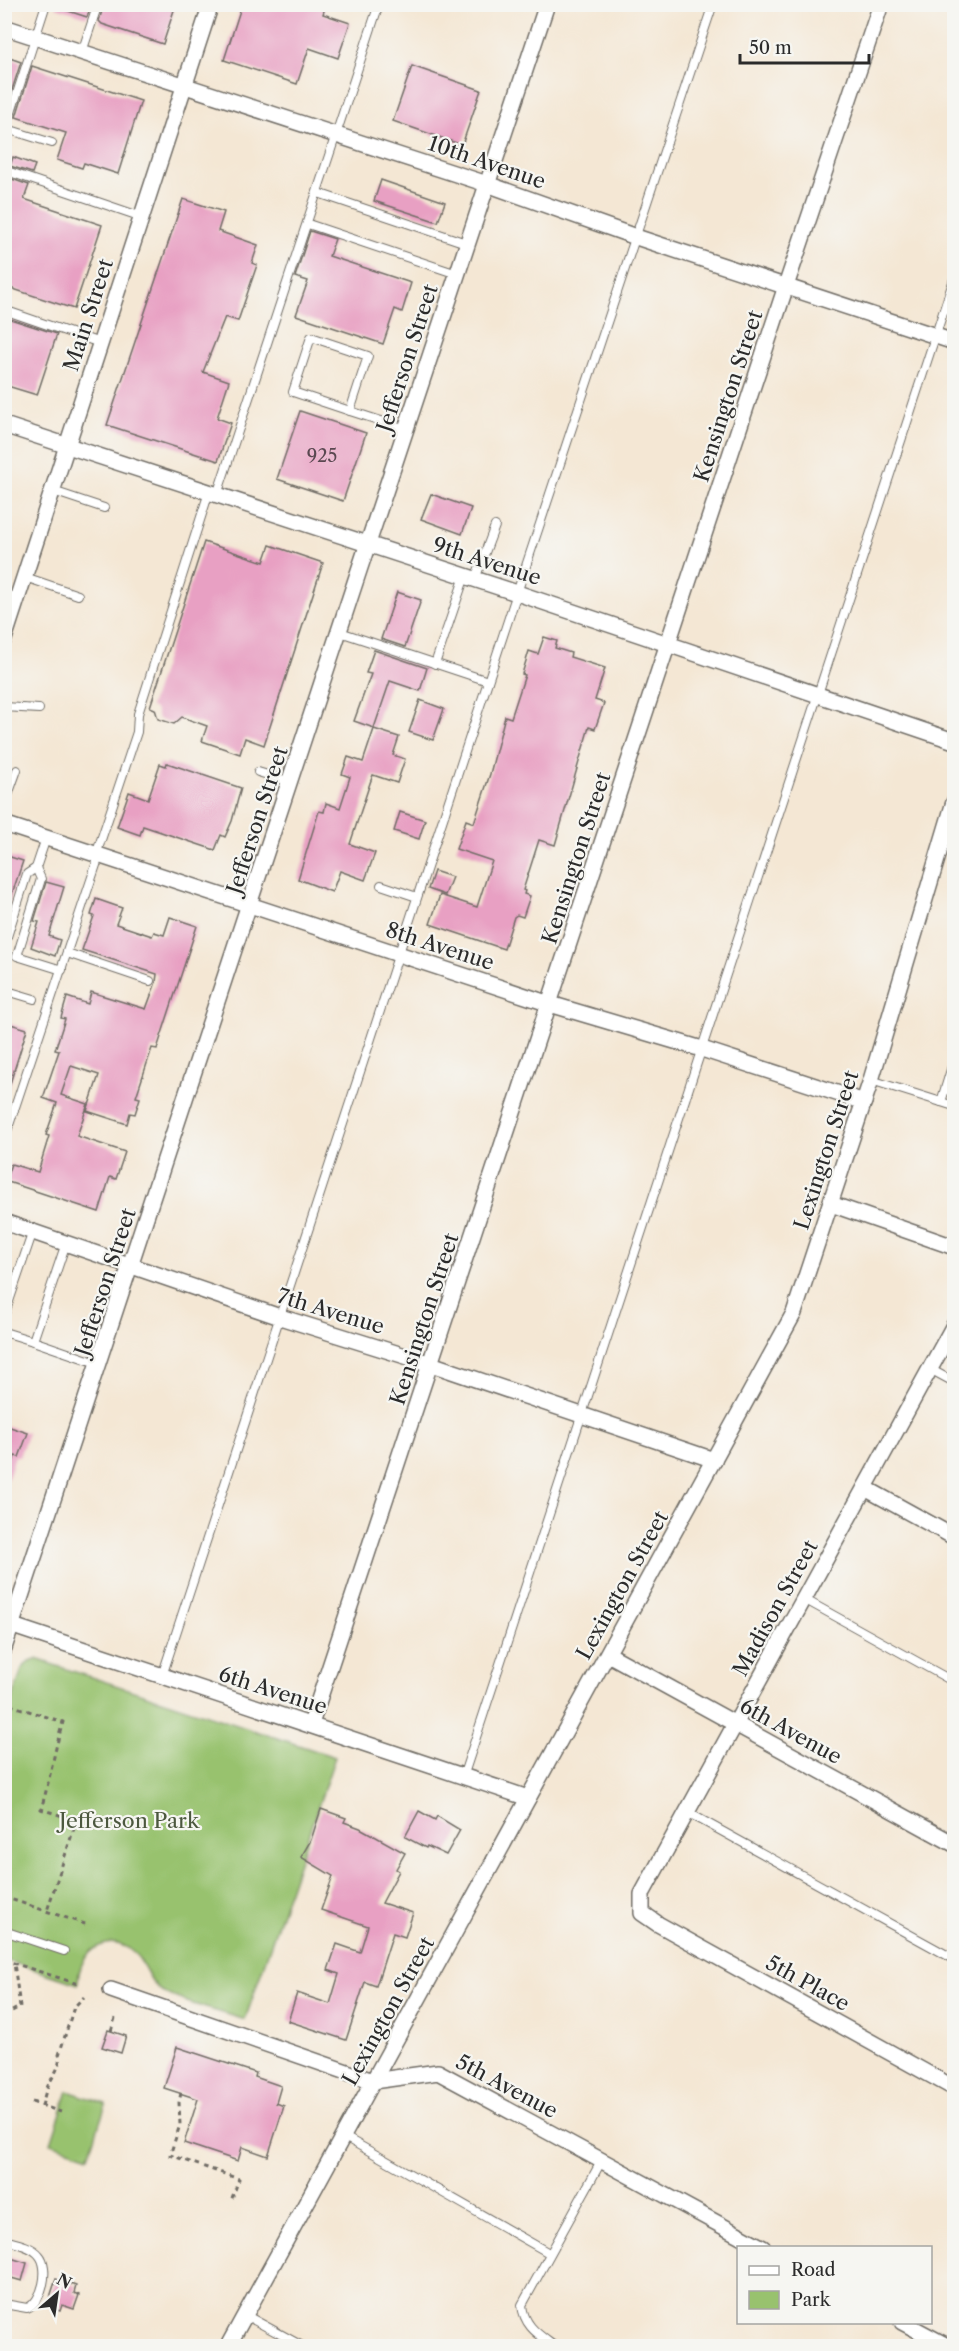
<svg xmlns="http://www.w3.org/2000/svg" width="959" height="2351" font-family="'Libre Caslon Text',serif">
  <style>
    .green { fill: #98c26e; stroke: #62764c; stroke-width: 1.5 }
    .building { fill: #e8a0c3 }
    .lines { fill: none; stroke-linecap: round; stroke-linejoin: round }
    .service-casing { stroke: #716d66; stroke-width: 10 }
    .minor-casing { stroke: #716d66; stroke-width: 18 }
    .path { stroke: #716d66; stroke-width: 3; stroke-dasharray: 4.5 4.5; stroke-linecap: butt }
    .service { stroke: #fff; stroke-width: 8 }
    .minor { stroke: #fff; stroke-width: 15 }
    .labels { text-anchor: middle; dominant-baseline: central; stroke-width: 4.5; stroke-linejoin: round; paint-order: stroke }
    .number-label { font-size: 18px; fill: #5a4851 }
    .street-label { font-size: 21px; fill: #2b2b2b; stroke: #f6f6f2 }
    .park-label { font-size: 21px; fill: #4c583f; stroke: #f6f6f2 }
  </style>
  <rect width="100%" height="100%" fill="#f6f6f2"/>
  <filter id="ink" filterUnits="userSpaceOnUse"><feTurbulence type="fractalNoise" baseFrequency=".0167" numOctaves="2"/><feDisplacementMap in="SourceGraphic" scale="12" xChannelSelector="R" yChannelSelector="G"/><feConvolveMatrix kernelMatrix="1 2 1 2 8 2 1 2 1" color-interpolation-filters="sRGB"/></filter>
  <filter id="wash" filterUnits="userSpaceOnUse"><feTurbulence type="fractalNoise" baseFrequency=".008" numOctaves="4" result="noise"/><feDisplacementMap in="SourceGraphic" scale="24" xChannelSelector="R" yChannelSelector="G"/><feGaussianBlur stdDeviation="1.35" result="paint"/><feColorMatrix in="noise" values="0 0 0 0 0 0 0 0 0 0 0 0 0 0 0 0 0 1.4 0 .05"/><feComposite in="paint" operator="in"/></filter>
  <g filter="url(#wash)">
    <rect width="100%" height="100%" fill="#f4e7d4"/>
    <!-- green -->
    <g class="green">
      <path d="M36,1659L335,1757L245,2020C219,2011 189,2005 165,1993C145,1982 146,1957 126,1947C100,1934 77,1958 78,1984L5,1960V1722L22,1669L29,1661Z"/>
      <path d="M68,2091L106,2104L89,2156L51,2143Z"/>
    </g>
    <g id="blocks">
      <!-- building -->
      <g class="building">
        <path d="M57,4H92L87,17L56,7Z"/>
        <path d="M104,4H176L163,44L102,24L99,21Z"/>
        <path d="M242,4H326L323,14L350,23L338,58L309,48L297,84L224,60Z"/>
        <path d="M4,56L21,62L10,96L4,94Z"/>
        <path d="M32,66L141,101L118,174L84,163L82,168L57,160L66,133L16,117Z"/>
        <path d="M412,66L481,90L462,145L393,121Z"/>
        <path d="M13,157L35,165L32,173L10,166Z"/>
        <path d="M6,177L29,185L24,199L102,225L74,309L4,286Z"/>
        <path d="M381,180L445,202L438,222L374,201Z"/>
        <path d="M183,199L224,212L218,231L258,245L252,263L257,265L238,321L225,317L203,372L229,381L217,418L231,423L218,461L107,425Z"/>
        <path d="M310,231L335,239L329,256L411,283L402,312L395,309L383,344L296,315L308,281L295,277Z"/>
        <path d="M4,317L57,334L37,395L4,385Z"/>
        <path d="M300,411L366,433L343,501L277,479Z"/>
        <path d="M431,494L471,508L462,534L421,519Z"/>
        <path d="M204,542L264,562L270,545L323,563L264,745L245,738L240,754L202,741L207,726L182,717L174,724L158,719L155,709L150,707Z"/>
        <path d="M397,592L421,600L405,647L381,639Z"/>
        <path d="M544,637L557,641L555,648L571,653L570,657L605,668L595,700L604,703L595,729L589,727L555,845L539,840L523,890L525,891L524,894L530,896L523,917L517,915L514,917L504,949L430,924L440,895L477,907L492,861L456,849L466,820L474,823L490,774L505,716L511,718L525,675L522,674L529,651L538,654Z"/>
        <path d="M374,650L427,668L420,691L390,681L374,728L354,721L371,674L366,673Z"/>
        <path d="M420,700L444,709L433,740L409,732Z"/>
        <path d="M374,729L399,737L393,755L405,759L397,783L373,775L370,783L350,844L375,853L365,880L340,871L332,892L298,879L319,811L324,812L326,803L340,808L350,777L342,774L348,757L363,762Z"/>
        <path d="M167,763L241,788L232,821L225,837L221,835L215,850L143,826L140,835L117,827L129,792L148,799L160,764L166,766Z"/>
        <path d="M400,812L425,820L419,839L394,831Z"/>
        <path d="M4,855L23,861L7,909H4Z"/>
        <path d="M434,871L452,877L445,895L428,889Z"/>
        <path d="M46,882L64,887L49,936L60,940L55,956L31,947L39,922L34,921Z"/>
        <path d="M96,899L122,908L116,924L152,936L154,932L164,935L170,917L197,926L157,1049L152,1048L136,1097L140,1098L135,1114L130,1113L127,1124L87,1111L99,1075L71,1066L61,1095L88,1104L77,1136L125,1152L116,1179L110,1177L99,1212L5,1181L11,1164L38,1172L49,1136L46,1135L57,1103L43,1098L59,1051L55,1050L65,1019L61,1018L67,997L88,1004L91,992L146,1009L156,982L157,974L82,950L94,916L91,915Z"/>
        <path d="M4,1022L27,1029L8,1090L4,1089Z"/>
        <path d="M4,1425L28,1433L19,1457L15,1456L7,1481L4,1480Z"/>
        <path d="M321,1809L346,1818L344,1822L360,1828L405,1853L396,1869L399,1871L382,1903L413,1913L405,1937L393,1933L376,1986L365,1982L346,2040L288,2021L297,1993L330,2004L339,1974L328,1970L337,1944L360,1952L368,1926L321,1910L333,1876L301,1857L311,1840Z"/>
        <path d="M419,1811L435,1820L437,1816L460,1830L446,1855L427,1846L426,1848L405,1837Z"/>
        <path d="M108,2030L126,2036L121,2053L102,2047Z"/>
        <path d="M177,2047L256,2073L255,2077L281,2086L276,2103L284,2106L268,2156L242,2147L238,2161L184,2143L198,2099L164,2088Z"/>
        <path d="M4,2256L27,2263L22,2281L4,2276Z"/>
        <path d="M56,2279L76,2286L74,2293L79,2295L74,2309L62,2305L60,2311L47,2306Z"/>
      </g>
    </g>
  </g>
  <g filter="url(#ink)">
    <use href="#blocks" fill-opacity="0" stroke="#716d66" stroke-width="1.5"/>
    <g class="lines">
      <defs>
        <g id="service">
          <path d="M82,52L98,4"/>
          <path d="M4,128L52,143"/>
          <path d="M4,134L46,4"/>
          <path d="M4,170L142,217"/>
          <path d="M318,193L466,243"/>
          <path d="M308,224L457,274"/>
          <path d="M4,310L100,343"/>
          <path d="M311,337L368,356L350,411L293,392Z"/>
          <path d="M350,411L406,429"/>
          <path d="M53,491L104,508"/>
          <path d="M217,495L379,4"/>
          <path d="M25,577L78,595"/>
          <path d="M475,579L495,526"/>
          <path d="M340,632L488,681"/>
          <path d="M435,664L465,576"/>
          <path d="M4,707L39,709"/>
          <path d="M258,772L291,782"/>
          <path d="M4,806L17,770"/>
          <path d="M96,855L137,732L138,714L209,492"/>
          <path d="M36,868L41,879L17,956L62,970"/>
          <path d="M381,885L417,897"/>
          <path d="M4,946L27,874L36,868L46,838"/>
          <path d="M67,953L150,981"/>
          <path d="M4,990L34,999"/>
          <path d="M871,1080L954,1106"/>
          <path d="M941,1102L954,1060"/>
          <path d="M4,1140L99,856"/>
          <path d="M66,1243L33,1341L100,1364"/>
          <path d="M4,1316L33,1231"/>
          <path d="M4,1332L33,1341"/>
          <path d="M930,1369L954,1382"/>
          <path d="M804,1599L954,1682"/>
          <path d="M162,1676L517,593L713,4"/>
          <path d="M463,1777L954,279"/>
          <path d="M687,1812L954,1959"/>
          <path d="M4,1931L64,1951"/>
          <path d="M343,2136L549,2253"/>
          <path d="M4,2240C15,2243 32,2246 39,2255C50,2267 43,2302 27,2308L4,2304"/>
          <path d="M245,2315L302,2346"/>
          <path d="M554,2346C538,2334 524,2326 522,2305L602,2160"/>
        </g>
        <g id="minor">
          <path d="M4,27L487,184L636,237L954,342"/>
          <path d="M4,425L517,593L954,741"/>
          <path d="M4,639L211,4"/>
          <path d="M4,824L550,1004L702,1049L864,1102"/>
          <path d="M831,1204L954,1247"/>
          <path d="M4,1222L280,1317L431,1364L714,1460"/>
          <path d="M954,1325L642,1894V1913L658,1924L954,2088"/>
          <path d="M865,1488L954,1537"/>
          <path d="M4,1623L528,1798"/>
          <path d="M4,1648C187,1101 363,551 547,4"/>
          <path d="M608,1654L954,1844"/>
          <path d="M311,1724L786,286L881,4"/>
          <path d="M111,1990L373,2081L438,2072L763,2248"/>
          <path d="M902,2322L947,2346"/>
          <path d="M228,2346L794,1313L871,1080L954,802"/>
        </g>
      </defs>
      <!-- service casing -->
      <use href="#service" class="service-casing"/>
      <!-- minor casing -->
      <use href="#minor" class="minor-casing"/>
      <!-- path -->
      <g class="path">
        <path d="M10,1705L63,1722C54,1751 50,1780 41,1809L75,1820L76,1822L47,1911"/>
        <path d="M4,1897L88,1925"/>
        <path d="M4,1960L78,1984"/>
        <path d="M4,2015L20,2007L14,1963"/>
        <path d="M111,2031L116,2015"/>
        <path d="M181,2093L179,2102L180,2125L170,2155L239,2179L231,2201"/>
        <path d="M32,2102L61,2112"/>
        <path d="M42,2106C44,2098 46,2088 50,2082C55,2073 61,2065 59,2055L74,2007L84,1997"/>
      </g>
      <!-- service -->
      <use href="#service" class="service"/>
      <!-- minor -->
      <use href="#minor" class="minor"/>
    </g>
  </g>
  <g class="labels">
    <!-- number labels -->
    <g class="number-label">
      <text x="322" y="456">925</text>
    </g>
    <!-- street labels -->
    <g class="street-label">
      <text transform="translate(487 162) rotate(19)">10th Avenue</text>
      <text transform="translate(88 315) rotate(-72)">Main Street</text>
      <text transform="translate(407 358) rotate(-72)">Jefferson Street</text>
      <text transform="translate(728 396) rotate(-72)">Kensington Street</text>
      <text transform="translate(487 561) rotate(18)">9th Avenue</text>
      <text transform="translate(257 820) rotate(-72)">Jefferson Street</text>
      <text transform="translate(576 858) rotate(-72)">Kensington Street</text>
      <text transform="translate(440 946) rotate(18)">8th Avenue</text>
      <text transform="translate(826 1150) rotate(-72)">Lexington Street</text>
      <text transform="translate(105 1282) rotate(-72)">Jefferson Street</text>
      <text transform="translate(331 1311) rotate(17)">7th Avenue</text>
      <text transform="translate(424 1319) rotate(-72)">Kensington Street</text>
      <text transform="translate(622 1585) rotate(-61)">Lexington Street</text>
      <text transform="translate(775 1608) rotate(-61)">Madison Street</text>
      <text transform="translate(273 1690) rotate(18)">6th Avenue</text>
      <text transform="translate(791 1731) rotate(29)">6th Avenue</text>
      <text transform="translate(808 1983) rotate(29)">5th Place</text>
      <text transform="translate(388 2011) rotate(-61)">Lexington Street</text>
      <text transform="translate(507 2086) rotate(28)">5th Avenue</text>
    </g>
    <!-- park labels -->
    <g class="park-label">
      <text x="129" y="1820">Jefferson Park</text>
    </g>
  </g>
  <!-- margin -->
  <rect width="959" height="2351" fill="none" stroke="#f6f6f2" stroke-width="24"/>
  <!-- legend -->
  <rect x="737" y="2246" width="195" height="78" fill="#f6f6f2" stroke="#a5a5a2" stroke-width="1.5"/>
  <rect x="749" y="2266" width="30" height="9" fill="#ffffff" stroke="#a5a5a2" stroke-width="1.5"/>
  <text x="791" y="2276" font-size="18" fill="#2b2b2b">Road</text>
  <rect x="749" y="2291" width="30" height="18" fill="#98c26e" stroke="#a5a5a2" stroke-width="1.5"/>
  <text x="791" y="2306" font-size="18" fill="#2b2b2b">Park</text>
  <!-- north arrow -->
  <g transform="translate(57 2294) rotate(29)" stroke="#f6f6f2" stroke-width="4.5" paint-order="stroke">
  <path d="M0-4.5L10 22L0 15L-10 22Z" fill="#2b2b2b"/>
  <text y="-9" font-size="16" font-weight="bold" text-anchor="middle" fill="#2b2b2b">N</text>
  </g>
  <!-- scale -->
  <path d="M740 54v9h129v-9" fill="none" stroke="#2b2b2b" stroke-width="3"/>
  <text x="749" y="54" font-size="18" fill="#2b2b2b" stroke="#f6f6f2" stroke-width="4.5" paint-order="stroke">50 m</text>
</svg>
